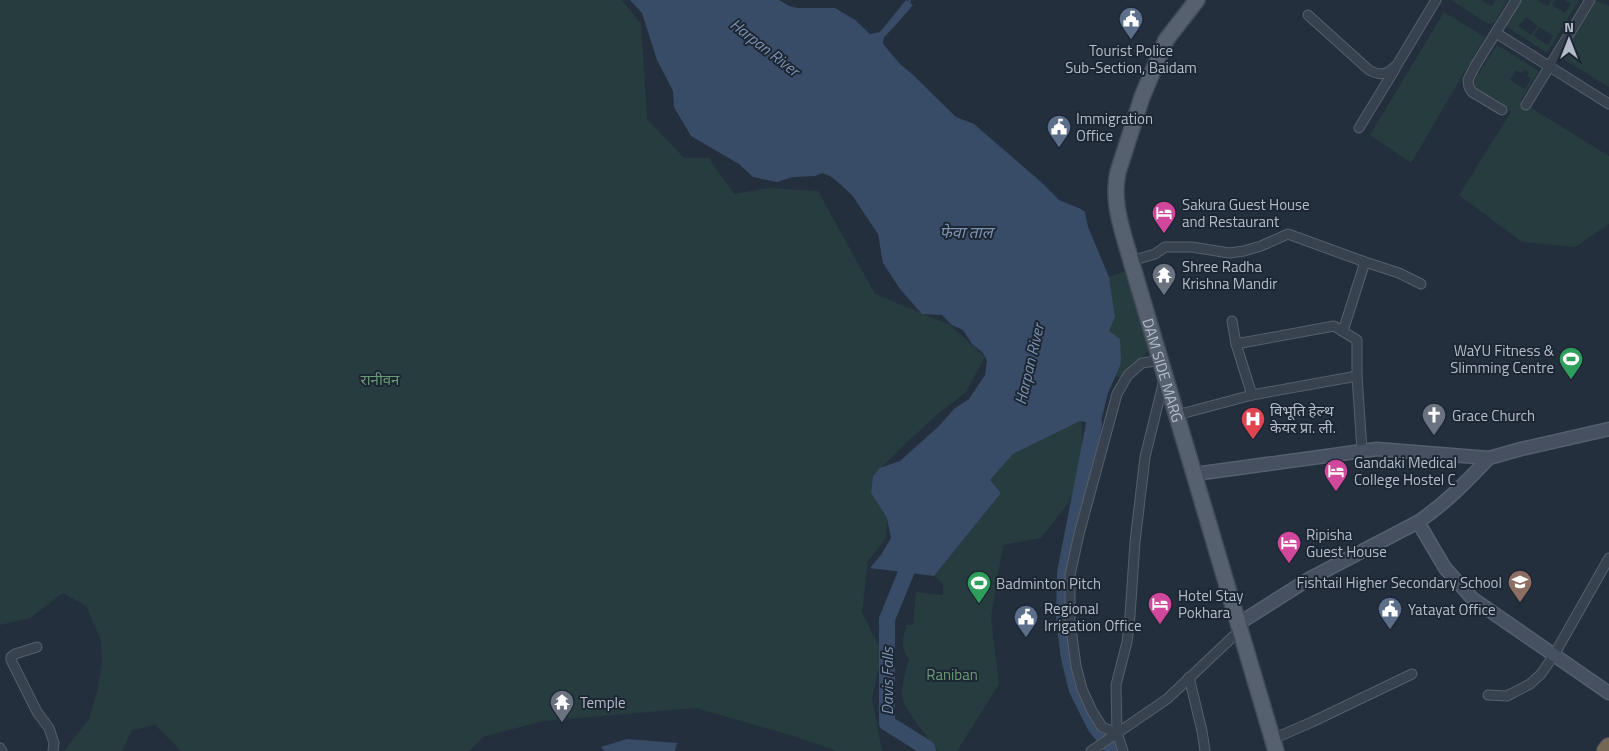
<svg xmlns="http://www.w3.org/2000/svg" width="1609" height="751" font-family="'Titillium Web','Noto Sans Devanagari',sans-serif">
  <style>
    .green { fill: #263c3f; fill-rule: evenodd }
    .water { fill: #394c67 }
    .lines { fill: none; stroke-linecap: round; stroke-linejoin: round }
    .stream { stroke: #394c67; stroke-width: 2.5 }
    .river { stroke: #394c67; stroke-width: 16 }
    .street-casing { stroke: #565f6c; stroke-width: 11 }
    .secondary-casing { stroke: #565f6c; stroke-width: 15 }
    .primary-casing { stroke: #414a57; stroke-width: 18 }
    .highway-casing { stroke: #434c59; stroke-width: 20 }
    .street { stroke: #38414e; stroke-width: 9 }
    .secondary { stroke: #465061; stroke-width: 12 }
    .primary { stroke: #56606e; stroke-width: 15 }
    .highway { stroke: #746855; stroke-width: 18 }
    .labels { text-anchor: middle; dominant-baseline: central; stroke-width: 4; stroke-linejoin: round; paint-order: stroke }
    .poi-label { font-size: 15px; fill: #b4bcc9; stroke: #1d2633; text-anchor: start }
    .street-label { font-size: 15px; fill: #b4bcc9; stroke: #1d2633 }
    .park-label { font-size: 15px; fill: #6b9a76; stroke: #1d2633 }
    .water-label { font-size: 16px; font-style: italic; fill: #7c92b1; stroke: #1d2633 }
  </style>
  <rect width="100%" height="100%" fill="#242f3e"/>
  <!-- green -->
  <g class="green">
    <path d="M0,0H622L641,24L647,119L684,158H709L734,194L769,188L818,191L875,294L950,325L985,357L966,392L938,414L906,443L873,476L871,493L887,518L886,538L868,561L862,612L882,653L872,698L882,751H835L832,749L790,735L696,708L543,721L483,737L469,751H181L155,725L132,730L122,751H64L89,719L97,692L102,663L101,640L86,606L63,593L30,618L0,625Z"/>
    <path d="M1451,0H1481L1492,6L1495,0H1507L1495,22L1488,24Z"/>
    <path d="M1522,0H1537L1548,6L1551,0H1555L1552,5L1565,13L1571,4L1565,0H1579L1547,53L1504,25ZM1526,17L1538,26L1531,35L1518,26ZM1539,27L1553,36L1548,45L1534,36Z"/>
    <path d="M1596,0L1609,6V87L1560,57Z"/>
    <path d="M1444,12L1485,37L1411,163L1370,135Z"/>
    <path d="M1497,45L1539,71L1520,101L1609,156V224L1575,247L1522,242L1459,195L1511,112L1473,89L1471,85ZM1524,69L1529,72L1527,76L1531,78L1525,89L1510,80L1516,70L1522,73Z"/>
    <path d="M1126,271L1148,351L1122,380L1116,375L1120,366L1109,331L1115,317L1109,277Z"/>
    <path d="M1081,420L1083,463L1069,502L1041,538L1003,545L991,617L999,684L957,751H938C930,740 905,710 902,698C901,689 906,668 909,659C900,645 902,641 907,625H913L916,592L943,595V584L934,576L1001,493L990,480L1012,454Z"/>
  </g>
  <!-- water -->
  <g class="water">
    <path d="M630,0H779L789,6L798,8H835L855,20L870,34L880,32L906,0L913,5L893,28L884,37L883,44L900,64L912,74L956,117L974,124L1040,181L1059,200L1081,209L1085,212L1088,227L1109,277L1115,317L1109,331L1120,339L1121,360L1120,366L1108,393L1100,425L1080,421L1013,454L990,480L1001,493L934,576L870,568L881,555L891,538L887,518L871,493L873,476L880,468L900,461L939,426L954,409L969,399L985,375L987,360L982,352L972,344L963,330L952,325L942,315L922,314L900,289L883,263L878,234L852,195L839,183L830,176L822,173L815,176L793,177L777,182L753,177L739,164L691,136L674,107L673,91L657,60L642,13Z"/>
    <path d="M627,739L677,743L675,751H605L601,747Z"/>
  </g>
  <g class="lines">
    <!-- stream -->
    <path class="stream" d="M909,2L910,0"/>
    <!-- river -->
    <g class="river">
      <path d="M1094,424L1065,573L1064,618L1069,658L1077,690L1095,726L1115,751"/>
      <path d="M915,551L887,619V723L927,748L928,751"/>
    </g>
    <defs>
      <g id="street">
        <path d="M1308,15L1369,70C1382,77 1387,74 1397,65L1436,0"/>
        <path d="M1496,33L1609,104"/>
        <path d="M1526,105L1590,0"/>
        <path d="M1502,110L1472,92L1469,87L1468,80L1475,66L1516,0"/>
        <path d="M1359,128L1395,69"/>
        <path d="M1131,261L1155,254L1165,247H1192L1229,253L1244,251L1261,246L1288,234L1365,262L1399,273L1421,284"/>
        <path d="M1232,321L1236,344L1252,395"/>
        <path d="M1343,331L1365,262"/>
        <path d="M1236,344L1334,326L1357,340V376L1362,450"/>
        <path d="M1177,415L1252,395L1357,376"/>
        <path d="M37,647L15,654L11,657V660L37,712L49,728L54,743L53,751"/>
        <path d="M1189,677L1202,731L1205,751"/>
        <path d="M1488,695L1507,696L1530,684L1541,674L1554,655L1609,558"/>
        <path d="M1117,733L1102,727L1092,711L1082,689L1076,666L1070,621V575L1079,534L1117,394L1128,375L1142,363L1162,360"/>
        <path d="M1273,739L1312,722L1412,674"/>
        <path d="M0,748L2,751"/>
        <path d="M1091,751L1167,699L1240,630"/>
        <path d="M1123,751L1117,733L1116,685L1127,642L1130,616L1135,542L1145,457L1164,380"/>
      </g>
      <g id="secondary">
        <path d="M1195,474L1377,449L1489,458L1521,449L1609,429"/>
        <path d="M1418,522L1445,568L1473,599L1609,693"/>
        <path d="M1238,624L1309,579L1418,522C1445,504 1466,482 1489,458"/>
      </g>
      <g id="primary">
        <path id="s1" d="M1197,0L1166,40L1142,97L1118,172C1111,202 1123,232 1131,261L1276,751"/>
      </g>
      <path id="highway" d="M1606,751L1609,747"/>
    </defs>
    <!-- street casing -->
    <use href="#street" class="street-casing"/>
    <!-- secondary casing -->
    <use href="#secondary" class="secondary-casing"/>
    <!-- primary casing -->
    <use href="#primary" class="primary-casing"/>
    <!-- highway casing -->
    <use href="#highway" class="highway-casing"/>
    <!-- street -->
    <use href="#street" class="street"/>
    <!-- secondary -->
    <use href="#secondary" class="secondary"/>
    <!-- primary -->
    <use href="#primary" class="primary"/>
    <!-- highway -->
    <use href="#highway" class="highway"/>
  </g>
  <!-- icons -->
  <defs>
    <symbol id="civic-pin" viewBox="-11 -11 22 30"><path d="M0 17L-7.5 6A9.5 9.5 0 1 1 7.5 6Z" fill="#5c6f8a" stroke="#1d2633"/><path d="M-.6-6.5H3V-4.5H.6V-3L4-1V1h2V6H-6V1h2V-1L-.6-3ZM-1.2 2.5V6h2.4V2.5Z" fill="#fff"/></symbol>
    <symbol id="hotel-pin" viewBox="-11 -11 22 30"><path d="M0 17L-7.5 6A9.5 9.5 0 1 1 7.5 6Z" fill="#d1479c" stroke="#1d2633"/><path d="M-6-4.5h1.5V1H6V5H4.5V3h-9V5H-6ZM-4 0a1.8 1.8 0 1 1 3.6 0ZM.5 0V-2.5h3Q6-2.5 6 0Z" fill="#fff"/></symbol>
    <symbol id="temple-pin" viewBox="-11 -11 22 30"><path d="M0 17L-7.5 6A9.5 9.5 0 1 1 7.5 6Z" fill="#6b7280" stroke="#1d2633"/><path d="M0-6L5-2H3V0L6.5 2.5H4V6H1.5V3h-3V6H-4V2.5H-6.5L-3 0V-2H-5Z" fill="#fff"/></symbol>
    <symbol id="stadium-pin" viewBox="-11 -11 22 30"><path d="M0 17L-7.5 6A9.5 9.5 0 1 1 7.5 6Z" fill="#2e9e5b" stroke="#1d2633"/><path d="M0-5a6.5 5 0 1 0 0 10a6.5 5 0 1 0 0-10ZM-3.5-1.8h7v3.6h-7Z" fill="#fff"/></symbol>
    <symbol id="church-pin" viewBox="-11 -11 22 30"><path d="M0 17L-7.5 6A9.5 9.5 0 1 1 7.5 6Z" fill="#6b7280" stroke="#1d2633"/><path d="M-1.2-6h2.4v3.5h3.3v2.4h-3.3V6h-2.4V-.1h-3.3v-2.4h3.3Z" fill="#fff"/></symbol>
    <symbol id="hospital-pin" viewBox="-11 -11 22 30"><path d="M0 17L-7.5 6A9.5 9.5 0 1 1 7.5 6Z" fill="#e0444e" stroke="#1d2633"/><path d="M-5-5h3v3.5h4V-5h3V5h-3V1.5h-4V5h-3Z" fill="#fff"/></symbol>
    <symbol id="school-pin" viewBox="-11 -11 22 30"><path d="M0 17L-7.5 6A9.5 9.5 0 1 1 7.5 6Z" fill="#8d6e63" stroke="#1d2633"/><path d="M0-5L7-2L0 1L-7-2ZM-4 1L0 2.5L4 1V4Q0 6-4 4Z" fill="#fff"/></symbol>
  </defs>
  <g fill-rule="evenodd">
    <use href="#civic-pin" x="1117" y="5" width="28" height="38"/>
    <use href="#civic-pin" x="1045" y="113" width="28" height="38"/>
    <use href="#hotel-pin" x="1150" y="199" width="28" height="38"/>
    <use href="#temple-pin" x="1150" y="261" width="28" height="38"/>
    <use href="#stadium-pin" x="1557" y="345" width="28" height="38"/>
    <use href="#church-pin" x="1420" y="401" width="28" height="38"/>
    <use href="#hospital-pin" x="1239" y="405" width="28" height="38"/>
    <use href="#hotel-pin" x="1322" y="457" width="28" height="38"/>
    <use href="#hotel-pin" x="1275" y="529" width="28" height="38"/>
    <use href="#school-pin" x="1506" y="568" width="28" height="38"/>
    <use href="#stadium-pin" x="965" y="569" width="28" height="38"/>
    <use href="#hotel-pin" x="1146" y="590" width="28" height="38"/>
    <use href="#civic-pin" x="1376" y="595" width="28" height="38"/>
    <use href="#civic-pin" x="1012" y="603" width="28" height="38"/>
    <use href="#temple-pin" x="548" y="688" width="28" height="38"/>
  </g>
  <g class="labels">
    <!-- poi labels -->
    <g class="poi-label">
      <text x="1131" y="50" text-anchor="middle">Tourist Police<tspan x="1131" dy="17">Sub-Section, Baidam</tspan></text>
      <text x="1076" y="118">Immigration<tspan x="1076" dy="17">Office</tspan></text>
      <text x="1182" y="204">Sakura Guest House<tspan x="1182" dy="17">and Restaurant</tspan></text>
      <text x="1182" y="266">Shree Radha<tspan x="1182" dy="17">Krishna Mandir</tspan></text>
      <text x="1554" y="350" text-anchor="end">WaYU Fitness &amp;<tspan x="1554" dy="17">Slimming Centre</tspan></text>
      <text x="1270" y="410">विभूति हेल्थ<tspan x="1270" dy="17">केयर प्रा. ली.</tspan></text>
      <text x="1452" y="415">Grace Church</text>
      <text x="1354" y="462">Gandaki Medical<tspan x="1354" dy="17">College Hostel C</tspan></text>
      <text x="1306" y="534">Ripisha<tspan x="1306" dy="17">Guest House</tspan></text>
      <text x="1502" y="582" text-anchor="end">Fishtail Higher Secondary School</text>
      <text x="996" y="583">Badminton Pitch</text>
      <text x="1178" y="595">Hotel Stay<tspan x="1178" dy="17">Pokhara</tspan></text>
      <text x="1044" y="608">Regional<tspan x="1044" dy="17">Irrigation Office</tspan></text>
      <text x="1408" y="609">Yatayat Office</text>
      <text x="580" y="702">Temple</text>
    </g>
    <!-- street labels -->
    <g class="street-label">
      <text stroke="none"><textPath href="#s1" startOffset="396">DAM SIDE MARG</textPath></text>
    </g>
    <!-- park labels -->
    <g class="park-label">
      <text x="380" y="379">रानीवन</text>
      <text x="952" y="674">Raniban</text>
    </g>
    <!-- water labels -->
    <g class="water-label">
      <text transform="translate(765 47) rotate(38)">Harpan River</text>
      <text x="966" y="232">फेवा ताल</text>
      <text transform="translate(1029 364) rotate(-77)">Harpan River</text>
      <text transform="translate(887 681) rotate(-90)">Davis Falls</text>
    </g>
  </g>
  <!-- north arrow -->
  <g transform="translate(1569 40)" stroke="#1d2633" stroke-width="4" paint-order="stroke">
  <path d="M0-4L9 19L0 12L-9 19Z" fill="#b4bcc9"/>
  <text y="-8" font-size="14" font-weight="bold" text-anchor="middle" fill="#b4bcc9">N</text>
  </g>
</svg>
